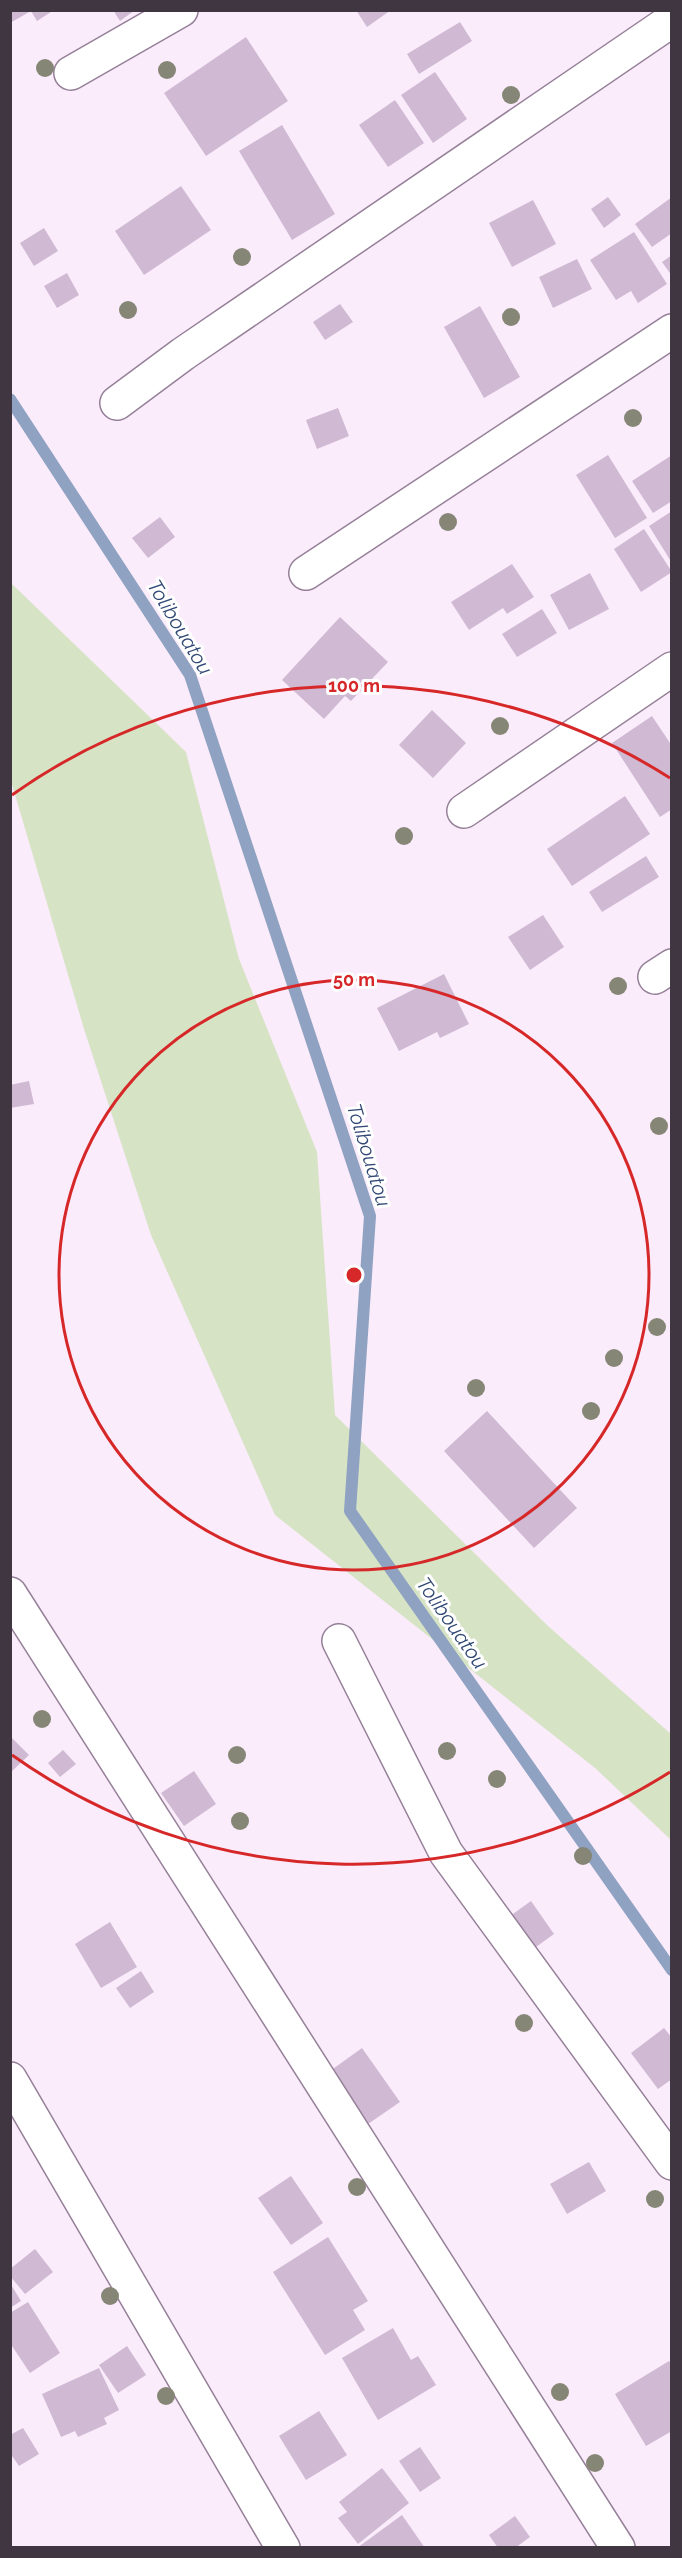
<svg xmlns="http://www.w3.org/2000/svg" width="682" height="2558" font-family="Raleway,sans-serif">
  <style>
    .green { fill: #d7e3c5 }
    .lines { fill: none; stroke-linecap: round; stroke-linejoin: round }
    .stream { stroke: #90a2c2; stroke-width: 12 }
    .building { fill: #d0b9d3 }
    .street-casing { stroke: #968099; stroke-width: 36 }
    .street { stroke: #fff; stroke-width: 33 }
    .tree { fill: #858675 }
    .ring { fill: none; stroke: #d62828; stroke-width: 3 }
    .labels { text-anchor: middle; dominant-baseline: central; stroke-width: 6; stroke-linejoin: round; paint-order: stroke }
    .water-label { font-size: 20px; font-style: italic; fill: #314875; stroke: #fff }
    .centre { fill: #d62828; stroke: #fff; stroke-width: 3 }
    .ring-label { font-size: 18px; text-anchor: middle; font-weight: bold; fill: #d62828; stroke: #fff; stroke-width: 6; stroke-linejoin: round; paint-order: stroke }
  </style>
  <rect width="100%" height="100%" fill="#fbecfc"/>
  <!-- green -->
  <path class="green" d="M10,582L186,752L239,959L317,1152L335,1415L548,1626L671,1734V1840L595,1768L275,1515L151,1235L84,1029L11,781Z"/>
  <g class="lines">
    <!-- stream -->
    <path class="stream" d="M10,399L190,675L370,1216L350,1511L672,1970"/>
  </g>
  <!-- building -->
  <g class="building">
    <path d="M10,10H54L37,21L31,11L10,23Z"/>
    <path d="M113,10H135L120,21Z"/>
    <path d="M356,10H391L367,27Z"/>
    <path d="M460,22L472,41L419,74L407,54Z"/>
    <path d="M246,37L288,101L206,156L164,93Z"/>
    <path d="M435,72L467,119L433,143L401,95Z"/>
    <path d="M395,100L424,143L388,167L359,125Z"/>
    <path d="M282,125L335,214L292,240L239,151Z"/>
    <path d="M181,186L211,230L144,275L115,231Z"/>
    <path d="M608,197L621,215L604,228L591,209Z"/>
    <path d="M672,197V233L652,247L635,224Z"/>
    <path d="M533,200L556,244L512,267L489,223Z"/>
    <path d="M44,228L58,251L34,266L20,243Z"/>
    <path d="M634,232L667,284L638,303L631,291L616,300L590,260Z"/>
    <path d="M672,255V276L662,262Z"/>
    <path d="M577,259L592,289L553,308L539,277Z"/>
    <path d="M67,273L79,295L57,308L44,286Z"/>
    <path d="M340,304L353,322L325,340L313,322Z"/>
    <path d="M480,306L520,377L484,398L444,327Z"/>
    <path d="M338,408L349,436L317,449L306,420Z"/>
    <path d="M608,455L647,518L615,538L576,475Z"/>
    <path d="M672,455V501L653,513L632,481Z"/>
    <path d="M672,511V563L649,526Z"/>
    <path d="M160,517L175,537L148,558L132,538Z"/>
    <path d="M644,529L672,572L641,592L614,549Z"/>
    <path d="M512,564L534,597L507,614L503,608L469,630L451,602Z"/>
    <path d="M590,573L609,609L569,630L550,595Z"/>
    <path d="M542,609L557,633L517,657L502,634Z"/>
    <path d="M340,617L388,662L351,701L345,696L324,719L282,680Z"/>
    <path d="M432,710L466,743L433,778L399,745Z"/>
    <path d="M652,716L672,746V809L660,817L612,743Z"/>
    <path d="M625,796L650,834L572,886L547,849Z"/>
    <path d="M646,856L659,877L602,912L589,892Z"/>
    <path d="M543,915L564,947L530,970L508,937Z"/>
    <path d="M444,974L469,1024L440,1038L437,1032L399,1051L377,1008Z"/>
    <path d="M29,1081L34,1104L10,1108V1085Z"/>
    <path d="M487,1411L577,1508L534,1548L444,1451Z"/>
    <path d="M10,1736L29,1755L10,1773Z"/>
    <path d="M63,1750L76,1764L60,1777L48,1763Z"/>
    <path d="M194,1771L216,1804L184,1826L161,1793Z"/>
    <path d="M531,1901L554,1934L529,1952L506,1919Z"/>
    <path d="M110,1922L137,1967L101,1988L75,1944Z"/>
    <path d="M141,1971L154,1992L130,2008L116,1988Z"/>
    <path d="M664,2028L672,2038V2079L658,2089L631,2053Z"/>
    <path d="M362,2048L400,2102L368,2124L330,2071Z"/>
    <path d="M589,2162L606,2191L567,2214L550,2184Z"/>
    <path d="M291,2176L323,2223L291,2245L258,2198Z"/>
    <path d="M328,2237L368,2301L353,2310L365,2330L325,2355L273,2272Z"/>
    <path d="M35,2249L53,2272L25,2294L10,2276V2269Z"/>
    <path d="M10,2283L21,2301L10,2308Z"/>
    <path d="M28,2302L60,2353L30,2373L10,2343V2313Z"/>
    <path d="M393,2328L411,2360L418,2356L436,2385L378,2420L342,2358Z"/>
    <path d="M127,2346L146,2375L118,2393L99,2365Z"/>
    <path d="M669,2361L672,2365V2431L646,2446L615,2394Z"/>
    <path d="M99,2368L119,2410L104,2418L107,2424L78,2437L75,2431L61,2437L42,2394Z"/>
    <path d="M319,2411L347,2455L306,2480L279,2436Z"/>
    <path d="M23,2428L39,2454L19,2466L10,2453V2435Z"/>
    <path d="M420,2447L441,2478L420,2492L399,2461Z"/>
    <path d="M382,2468L409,2503L358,2544L338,2518L347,2512L339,2502Z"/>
    <path d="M402,2515L425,2548H357Z"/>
    <path d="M515,2516L530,2537L515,2548H498L489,2535Z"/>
  </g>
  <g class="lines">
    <defs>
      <g id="street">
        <path d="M71,73L181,10"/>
        <path d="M117,403L183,354L672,20"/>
        <path d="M306,573L672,331"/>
        <path d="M464,811L672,669"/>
        <path d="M655,977L672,966"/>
        <path d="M10,1594L618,2548"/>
        <path d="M339,1641L446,1853L672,2163"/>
        <path d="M10,2079L283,2548"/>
      </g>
    </defs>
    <!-- street casing -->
    <use href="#street" class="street-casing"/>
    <!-- street -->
    <use href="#street" class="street"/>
  </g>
  <!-- trees -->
  <g class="tree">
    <circle cx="45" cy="68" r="9"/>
    <circle cx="167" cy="70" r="9"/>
    <circle cx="511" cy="95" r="9"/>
    <circle cx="242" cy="257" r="9"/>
    <circle cx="128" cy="310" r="9"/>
    <circle cx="511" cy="317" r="9"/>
    <circle cx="633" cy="418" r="9"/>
    <circle cx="448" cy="522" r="9"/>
    <circle cx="500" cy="726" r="9"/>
    <circle cx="404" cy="836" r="9"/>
    <circle cx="618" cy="986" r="9"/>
    <circle cx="659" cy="1126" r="9"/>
    <circle cx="657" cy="1327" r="9"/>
    <circle cx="614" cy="1358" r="9"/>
    <circle cx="476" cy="1388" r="9"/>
    <circle cx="591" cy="1411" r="9"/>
    <circle cx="42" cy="1719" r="9"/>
    <circle cx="447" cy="1751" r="9"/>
    <circle cx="237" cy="1755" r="9"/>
    <circle cx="497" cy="1779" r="9"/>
    <circle cx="240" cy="1821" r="9"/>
    <circle cx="583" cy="1856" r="9"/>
    <circle cx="524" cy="2023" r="9"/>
    <circle cx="357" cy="2187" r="9"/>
    <circle cx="655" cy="2199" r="9"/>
    <circle cx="110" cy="2296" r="9"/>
    <circle cx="560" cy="2392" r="9"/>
    <circle cx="166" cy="2396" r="9"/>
    <circle cx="595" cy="2463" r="9"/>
  </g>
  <!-- distance rings -->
  <g class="ring">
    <circle cx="354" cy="1275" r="295"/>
    <path d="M670 1772A589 589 0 0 1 12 1755M12 795A589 589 0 0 1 670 778"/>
  </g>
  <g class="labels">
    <!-- water labels -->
    <g class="water-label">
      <text transform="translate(180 627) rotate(59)">Tolibouatou</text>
      <text transform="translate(369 1155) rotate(73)">Tolibouatou</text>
      <text transform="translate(452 1623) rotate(55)">Tolibouatou</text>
    </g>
  </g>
  <circle cx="354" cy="1275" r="9" class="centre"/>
  <g class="ring-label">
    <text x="354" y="692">100 m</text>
    <text x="354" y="986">50 m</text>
  </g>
  <!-- border -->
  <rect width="682" height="2558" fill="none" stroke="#403641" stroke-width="24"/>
</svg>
